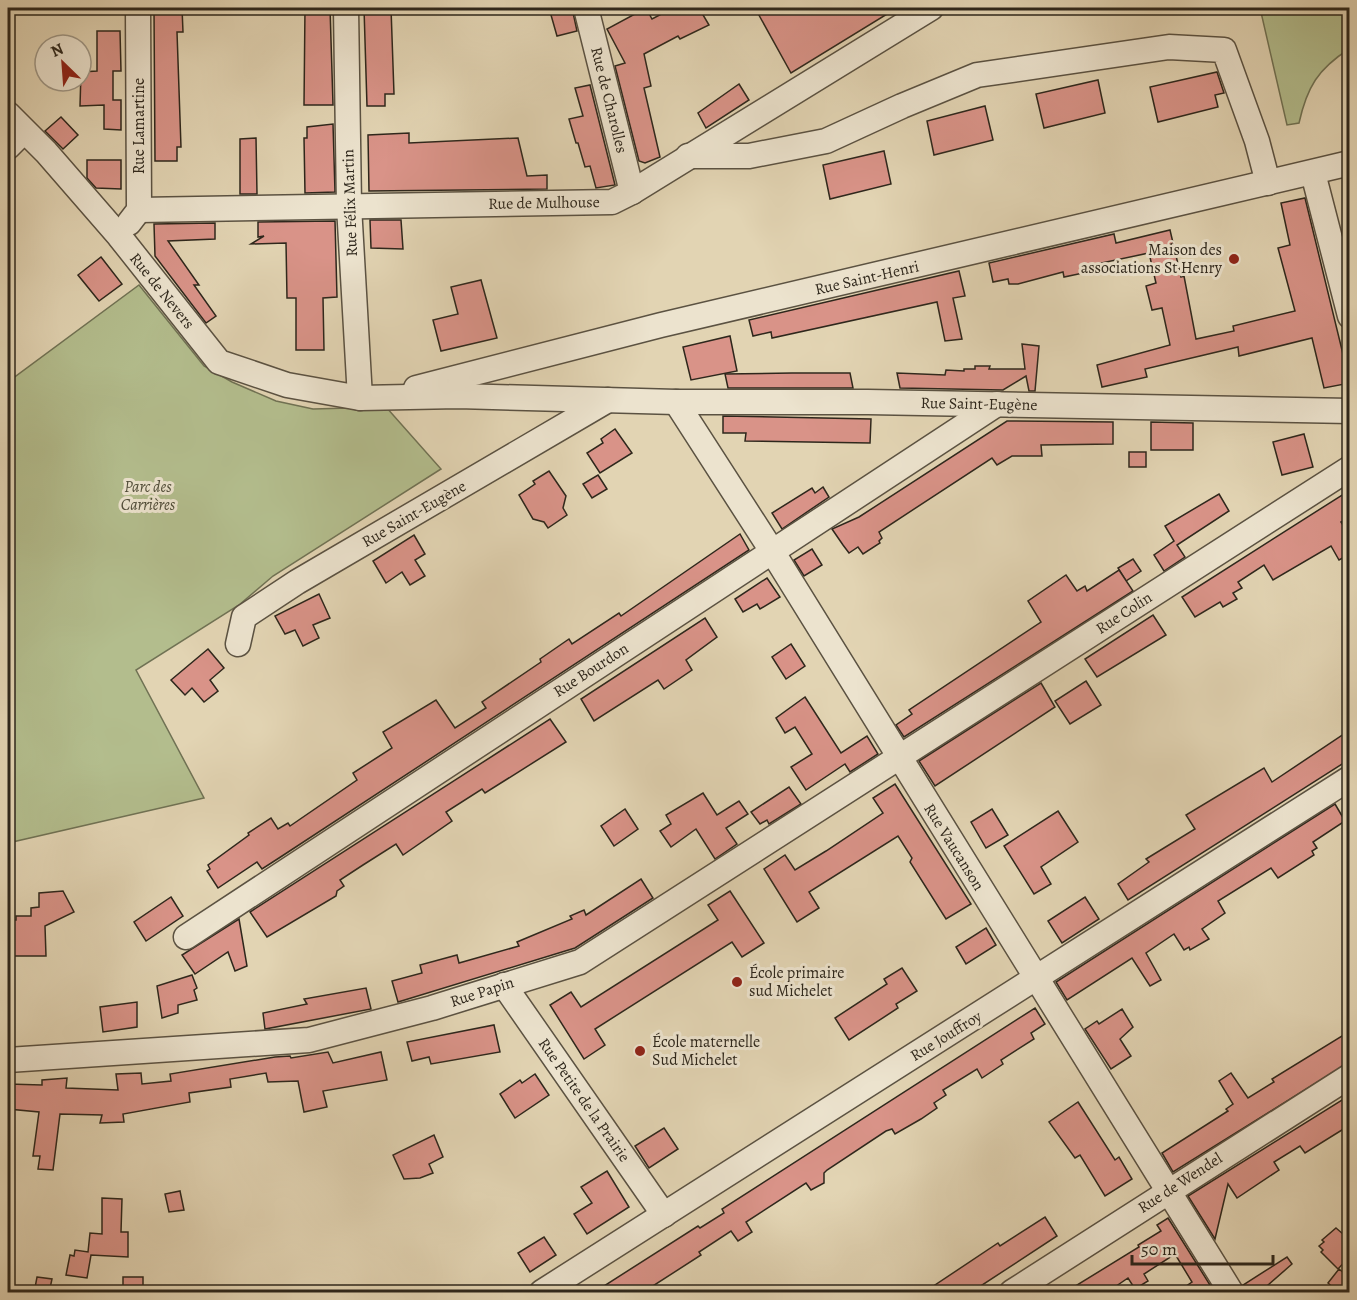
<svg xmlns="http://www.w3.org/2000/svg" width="1357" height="1300" font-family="Alegreya,serif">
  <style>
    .green { fill: #b3bd8d; stroke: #707254; stroke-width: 1.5 }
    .building { fill: #d99388; stroke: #2e271c; stroke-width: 1.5 }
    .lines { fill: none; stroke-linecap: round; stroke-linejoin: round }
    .minor-casing { stroke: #5b5242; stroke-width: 27 }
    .minor { stroke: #ece3ce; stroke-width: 24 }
    .poi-dot { fill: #8f2418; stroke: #ece3ce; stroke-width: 2 }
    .labels { text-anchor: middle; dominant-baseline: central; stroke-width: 6; stroke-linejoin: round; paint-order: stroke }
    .street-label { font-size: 16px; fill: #2e271c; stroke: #ece3ce }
    .poi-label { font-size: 16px; fill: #2e271c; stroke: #ece3ce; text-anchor: start }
    .park-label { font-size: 16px; font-style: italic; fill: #4f4c38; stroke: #ece3ce }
  </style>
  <rect width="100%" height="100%" fill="#e2d4b3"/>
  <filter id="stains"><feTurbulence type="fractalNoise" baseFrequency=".00333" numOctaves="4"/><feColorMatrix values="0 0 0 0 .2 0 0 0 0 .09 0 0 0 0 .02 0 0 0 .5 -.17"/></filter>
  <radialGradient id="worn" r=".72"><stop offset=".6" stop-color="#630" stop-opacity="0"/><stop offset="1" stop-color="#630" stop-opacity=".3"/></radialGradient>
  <!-- green -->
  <g class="green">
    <path d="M1260,8H1349V49C1318,69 1307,87 1299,123L1287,125Z"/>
    <path d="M139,285L204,366L232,382L276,401L313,409L386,407L441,469L273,576L239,605L136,670L204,798L8,843V382Z"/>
  </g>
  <!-- building -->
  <g class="building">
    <path d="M154,8H182L183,32H177L181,147H177V161H155Z"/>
    <path d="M305,8H330L333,105H304Z"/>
    <path d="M364,8H391L394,94H385V106H367Z"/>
    <path d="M549,8H572L577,31L557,36Z"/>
    <path d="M646,8L652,19L673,8H699L709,25L680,39L678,36L644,54L651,86L644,88L660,157L645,163L639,161L615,66L625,63L607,29Z"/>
    <path d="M755,8H897L791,73Z"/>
    <path d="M97,31H120L121,71H113V100H121V130L104,129V105L80,106L81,72L97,71Z"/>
    <path d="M1217,72L1224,93L1215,95L1218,107L1158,122L1150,87Z"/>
    <path d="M1098,80L1105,113L1044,128L1036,94Z"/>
    <path d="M739,84L749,100L706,128L698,113Z"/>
    <path d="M590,85L615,185L596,188L590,166L585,167L578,143H576L569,119L583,116L575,88Z"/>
    <path d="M985,106L993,140L934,155L927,121Z"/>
    <path d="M61,117L78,135L63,149L45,131Z"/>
    <path d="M333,124L335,192L305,193L304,138H307V127Z"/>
    <path d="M409,133V143L518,138L527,176L547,175V189L369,191L368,135Z"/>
    <path d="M256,138L257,194H240V139Z"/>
    <path d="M884,151L891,184L830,199L823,165Z"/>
    <path d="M87,160H121V189L96,188L87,178Z"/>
    <path d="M1305,198L1350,383L1324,388L1312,338L1239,356L1238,347L1145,369L1147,377L1102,387L1097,365L1170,345L1162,308L1152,310L1146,286L1156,283L1149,253L1087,266L1088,272L1064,277L1063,272L1018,284H1009L1008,279L993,282L989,263L1114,234L1116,243L1170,230L1181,277L1184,276L1196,339L1234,331L1233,326L1295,311L1278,248L1290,245L1281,203Z"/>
    <path d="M370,220H401L403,249L371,248Z"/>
    <path d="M335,221L337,297L323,298L324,350H296V298H287L286,243L251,244L264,236L258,237V222Z"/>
    <path d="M215,223V239L168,241L199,285H194L216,316L206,323L155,256L154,224Z"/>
    <path d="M101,257L122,284L99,301L78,275Z"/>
    <path d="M959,271L965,296L953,298L962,339L945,341L937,302L772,338L771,332L753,336L749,320Z"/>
    <path d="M481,280L497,338L441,351L433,320L458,314L451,287Z"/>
    <path d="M730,336L737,371L691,380L683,347Z"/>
    <path d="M1022,344L1039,346L1035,391H1029L1026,376L1003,390L900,388L897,373L945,375L946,370L964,371V369H975V366H990L989,369H1025Z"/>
    <path d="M792,373H850L853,388H728L725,374Z"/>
    <path d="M723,416L871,419L870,443L745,441L746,433H723Z"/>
    <path d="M1007,421L1113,422V444L1041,445L1042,456H1012L997,465L992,458L879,532L882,538L879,541L880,543L863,554L858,547L849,553L843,545L832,529L859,517Z"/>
    <path d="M1151,422L1193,423V450H1151Z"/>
    <path d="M615,429L632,453L600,473L587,453L603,443L601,439Z"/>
    <path d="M1304,434L1313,467L1282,475L1273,442Z"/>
    <rect x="1129" y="452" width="17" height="15"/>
    <path d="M549,471L566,496L563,508L567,515L548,528L544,522L533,519L519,495L535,484L533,481Z"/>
    <path d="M598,475L607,489L592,498L583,484Z"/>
    <path d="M823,487L829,497L782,529L772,513L812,488L815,493Z"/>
    <path d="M1350,490V517L1341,522L1350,536V554L1339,560L1331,546L1273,580L1264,565L1238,582L1242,588L1233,593L1237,599L1223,607L1220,602L1195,617L1182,597Z"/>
    <path d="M1219,494L1229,511L1177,545L1185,557L1164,571L1154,555L1174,541L1165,526Z"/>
    <path d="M740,534L749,550L279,858L262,869L257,862L218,888L207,871L210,869L208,865L249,835L248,833L271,818L278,829L288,823L290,826L357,780L353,773L392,748L383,732L436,700L455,728L486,708L482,702L541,662L540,659L569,639L572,644L619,613L621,616Z"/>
    <path d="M414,535L425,554L415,560L425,576L410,585L402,572L386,583L373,561Z"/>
    <path d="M812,549L822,565L804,576L794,560Z"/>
    <path d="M1133,559L1141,571L1126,581L1118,568Z"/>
    <path d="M1119,570L1133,591L904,737L896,725L912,714L909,710L1041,622L1028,601L1066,575L1077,591L1085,586L1087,591Z"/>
    <path d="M767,578L780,597L760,609L757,604L743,612L735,599Z"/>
    <path d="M319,594L330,618L313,625L319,638L303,646L295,630L285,634L275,616Z"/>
    <path d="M1153,615L1166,635L1097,677L1085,659Z"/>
    <path d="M705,618L717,637L686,660L692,670L664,689L658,680L594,721L581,699Z"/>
    <path d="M791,644L805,666L786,679L772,657Z"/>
    <path d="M208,649L224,668L210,680L218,691L204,702L192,688L185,695L171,680Z"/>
    <path d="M1086,681L1101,705L1070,724L1055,701Z"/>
    <path d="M1041,683L1055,707L935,786L919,761Z"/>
    <path d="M805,697L841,753L867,736L878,754L850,772L845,764L806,790L791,767L812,754L795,727L785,733L776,718Z"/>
    <path d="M550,719L566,742L485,793L482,789L446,812L452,821L403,855L396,844L363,865L340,880L344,886L337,891L336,896L267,937L250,912Z"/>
    <path d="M1350,730V759L1128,900L1118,884L1149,862L1146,859L1195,829L1186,815L1264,768L1272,782Z"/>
    <path d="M895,784L971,904L946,919L910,862L912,858L898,836L809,892L819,908L797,922L764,869L785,855L795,870L826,851L883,813L873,798Z"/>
    <path d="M789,787L801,804L769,824L767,820L760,824L751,812Z"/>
    <path d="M703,793L717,815L739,801L748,814L726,828L737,844L715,859L696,829L671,847L660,831L671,824L666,815Z"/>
    <path d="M1335,804L1345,821L1313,842L1317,848L1312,851L1314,855L1278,878L1271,868L1218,901L1225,913L1202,929L1209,939L1190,950L1189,947L1184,950L1174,934L1146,953L1161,980L1150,986L1132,958L1067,1000L1056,982Z"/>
    <path d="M625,809L638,829L614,846L601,826Z"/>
    <path d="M992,809L1008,835L986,848L971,822Z"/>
    <path d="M1058,811L1078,842L1041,867L1051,884L1034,894L1004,846Z"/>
    <path d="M641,879L653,898L575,948L398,1002L392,981L422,973L420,965L457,955L459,963L519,946L517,942L572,919L570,916L584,910L586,915Z"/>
    <path d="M63,891L74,912L45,926L46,956H8V920H16V916H31V908L39,907V893Z"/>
    <path d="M730,891L764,943L742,957L732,942L595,1029L605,1045L584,1059L550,1005L571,992L581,1007L718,920L708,905Z"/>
    <path d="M171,897L183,916L146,941L134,922Z"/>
    <path d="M1085,897L1099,919L1062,943L1048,921Z"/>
    <path d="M239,919L247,966L235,971L228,952L195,974L182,955Z"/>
    <path d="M986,928L996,945L966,964L956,947Z"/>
    <path d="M902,968L917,991L896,1004L898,1008L849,1040L835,1018L887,984L884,979Z"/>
    <path d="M192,975L197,988L194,990L197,1000L178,1005V1013L162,1018L157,986Z"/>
    <path d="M366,988L371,1009L265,1029L263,1013L307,1004L304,999Z"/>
    <path d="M137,1002V1027L103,1032L100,1007Z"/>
    <path d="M1035,1008L1045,1024L1031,1033L1034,1039L1001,1060L1003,1064L982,1078L977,1069L943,1090L946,1095L934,1103L937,1108L921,1119L895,1134L892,1129L886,1131L827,1170L824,1173V1183L811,1190L806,1183L746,1222L752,1232L738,1241L731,1231L699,1252L701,1255L642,1293H593L698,1226L700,1228L724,1213L722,1209Z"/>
    <path d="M1122,1009L1133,1027L1120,1039L1131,1056L1111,1069L1085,1029L1097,1021L1099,1024Z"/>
    <path d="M494,1025L500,1052L431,1064L429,1057L412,1061L407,1042Z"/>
    <path d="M1350,1031V1062L1173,1172L1162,1153L1228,1111L1226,1109L1233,1104L1219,1081L1231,1073L1248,1098L1274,1082L1272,1079Z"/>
    <path d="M328,1052L333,1063L381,1052L387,1080L323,1091L327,1107L304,1112L298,1081L268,1082L266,1073L230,1079L231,1087L189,1093L190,1102L123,1114L124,1122L100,1123L102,1115L60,1114L53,1170L38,1169L40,1156H33L39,1112L8,1109V1084L42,1085V1080L67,1078L66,1088L118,1090L116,1074L141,1073L142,1084L171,1081L170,1074L275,1057L290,1056L291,1058Z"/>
    <path d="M535,1074L549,1095L515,1118L500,1094L520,1080L522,1083Z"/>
    <path d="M1350,1095V1125L1305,1153L1300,1146L1274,1162L1279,1170L1237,1198L1228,1184L1215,1239L1188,1196Z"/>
    <path d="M1078,1102L1115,1160L1119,1157L1132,1179L1105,1196L1080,1155L1075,1158L1049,1122Z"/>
    <path d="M664,1128L678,1149L649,1168L635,1146Z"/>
    <path d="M434,1135L443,1157L429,1164L433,1173L420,1178L404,1179L393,1155Z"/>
    <path d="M607,1171L629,1207L587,1234L574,1214L592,1203L581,1187Z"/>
    <path d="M180,1191L184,1210L169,1212L165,1194Z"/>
    <path d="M102,1198L122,1199L121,1232H128V1257L91,1255L87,1278L66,1275L70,1255L74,1256L75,1250L88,1252L90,1233L102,1234Z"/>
    <path d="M1045,1217L1057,1236L970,1293H923L998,1243L1000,1246Z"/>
    <path d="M1168,1218L1215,1293H1176L1192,1282L1175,1254L1144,1274L1148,1281L1135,1289L1128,1278L1106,1293H1064L1139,1247L1138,1245L1161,1231L1157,1225Z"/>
    <path d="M1336,1228L1350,1240V1256L1338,1269L1321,1252L1323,1250L1319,1246L1324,1242L1322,1240Z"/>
    <path d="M544,1237L556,1255L530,1272L518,1253Z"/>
    <path d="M1287,1257L1292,1264L1259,1293H1245L1243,1285Z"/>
    <path d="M1339,1269L1350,1278V1293H1339L1328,1283Z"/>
    <path d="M37,1277L52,1279L49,1293H34Z"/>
    <rect x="123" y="1277" width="20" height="16"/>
  </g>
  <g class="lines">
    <defs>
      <g id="minor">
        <path d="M346,8L349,206L360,398"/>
        <path d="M586,8L632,192"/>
        <path d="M8,114L46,152L119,236L219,362L287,385L360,398L458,396L676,402H868L1350,411"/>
        <path d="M8,147L24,131"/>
        <path d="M688,156H749L826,141L902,106L977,75L1169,47L1224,50L1257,141L1268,183"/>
        <path d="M1313,173L1350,316"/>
        <path d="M139,210L612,202L632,192L931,8"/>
        <path d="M129,223L139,210L138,8"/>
        <path d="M416,388L661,325L1350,163"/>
        <path d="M676,402L772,551L1231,1292"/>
        <path d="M238,644L244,617L297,582L608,400"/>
        <path d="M186,937L997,404"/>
        <path d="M504,985L664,1215"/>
        <path d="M8,1060L309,1040L432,1008L580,962L1350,468"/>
        <path d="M542,1292L1350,778"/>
        <path d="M1012,1292L1350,1076"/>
      </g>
    </defs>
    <!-- minor casing -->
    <use href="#minor" class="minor-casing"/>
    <!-- minor -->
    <use href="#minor" class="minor"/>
  </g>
  <!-- markers -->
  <g class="poi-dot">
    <circle cx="1234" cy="259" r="6"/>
    <circle cx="737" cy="982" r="6"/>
    <circle cx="640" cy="1051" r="6"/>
  </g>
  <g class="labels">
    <!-- street labels -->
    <g class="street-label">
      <text transform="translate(609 100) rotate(76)">Rue de Charolles</text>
      <text transform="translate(139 126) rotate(-90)">Rue Lamartine</text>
      <text transform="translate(350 203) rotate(-92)">Rue Félix Martin</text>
      <text transform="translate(544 203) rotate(-1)">Rue de Mulhouse</text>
      <text transform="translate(867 278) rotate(-13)">Rue Saint-Henri</text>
      <text transform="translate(162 291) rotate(51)">Rue de Nevers</text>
      <text transform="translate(979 404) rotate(1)">Rue Saint-Eugène</text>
      <text transform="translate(414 514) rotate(-30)">Rue Saint-Eugène</text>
      <text transform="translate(1124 613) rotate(-33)">Rue Colin</text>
      <text transform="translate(591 670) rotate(-33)">Rue Bourdon</text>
      <text transform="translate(954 847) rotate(58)">Rue Vaucanson</text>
      <text transform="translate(482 992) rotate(-18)">Rue Papin</text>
      <text transform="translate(946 1036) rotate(-32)">Rue Jouffroy</text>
      <text transform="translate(584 1100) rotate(55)">Rue Petite de la Prairie</text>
      <text transform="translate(1180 1183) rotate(-33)">Rue de Wendel</text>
    </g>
    <!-- poi labels -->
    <g class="poi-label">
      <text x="1222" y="250" text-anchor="end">Maison des<tspan x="1222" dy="18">associations St Henry</tspan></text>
      <text x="749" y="973">École primaire<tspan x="749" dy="18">sud Michelet</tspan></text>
      <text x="652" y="1042">École maternelle<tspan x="652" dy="18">Sud Michelet</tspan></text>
    </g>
    <!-- park labels -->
    <g class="park-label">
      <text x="148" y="487">Parc des<tspan x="148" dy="18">Carrières</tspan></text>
    </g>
  </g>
  <!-- margin -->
  <rect width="1357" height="1300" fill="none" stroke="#e2d4b3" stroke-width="30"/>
  <rect x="9" y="9" width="1339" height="1282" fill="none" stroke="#2e271c" stroke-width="3"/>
  <rect x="15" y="15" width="1327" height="1270" fill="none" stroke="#2e271c" stroke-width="1.5"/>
  <!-- north arrow -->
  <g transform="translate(63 63) rotate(335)"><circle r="28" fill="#ece3ce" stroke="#a09887" stroke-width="1.5"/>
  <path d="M0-4.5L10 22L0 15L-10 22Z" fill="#8f2418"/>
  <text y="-9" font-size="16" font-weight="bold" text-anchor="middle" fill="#2e271c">N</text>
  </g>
  <!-- scale -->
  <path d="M1132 1255v9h141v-9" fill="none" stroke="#2e271c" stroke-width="3"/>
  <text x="1141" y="1255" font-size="18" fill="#2e271c" stroke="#ece3ce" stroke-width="4.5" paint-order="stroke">50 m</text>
  <rect width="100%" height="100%" filter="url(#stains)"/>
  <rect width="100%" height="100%" fill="url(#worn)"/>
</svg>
